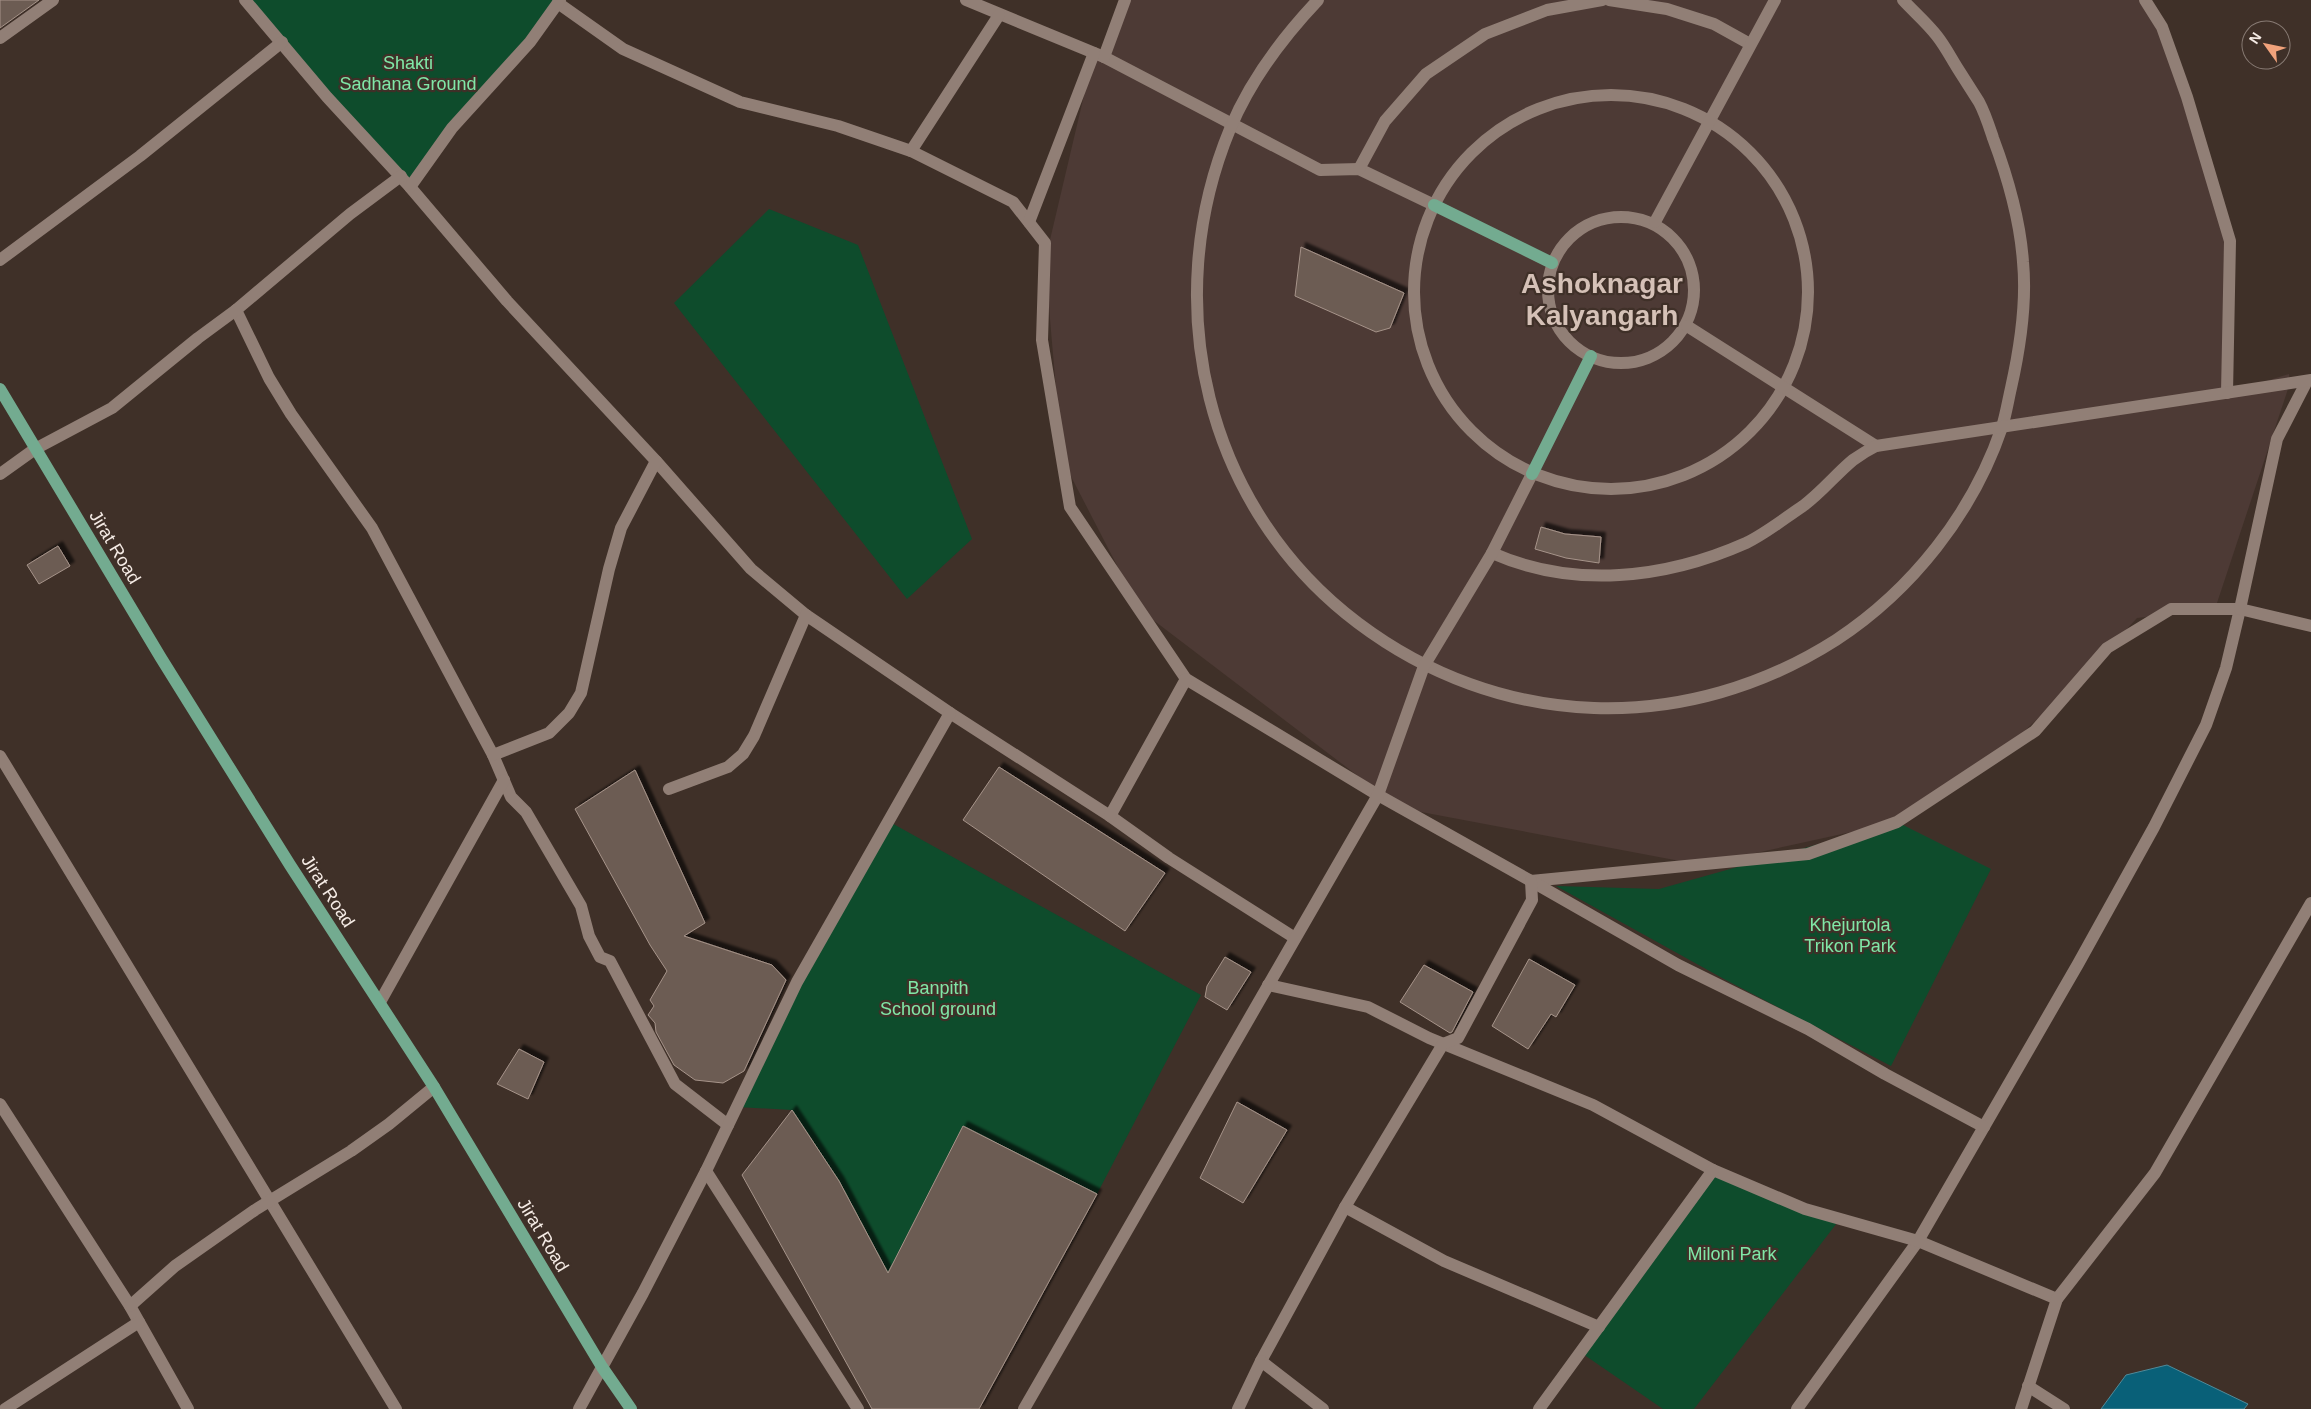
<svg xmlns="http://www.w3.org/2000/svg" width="2311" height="1409" font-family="Helvetica,sans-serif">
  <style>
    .commercial { fill: #4d3a35 }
    .green { fill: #0e4c2c }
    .water { fill: #096078; stroke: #508a99 }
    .building { fill: #6c5b52; stroke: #a6948a; filter: url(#shadow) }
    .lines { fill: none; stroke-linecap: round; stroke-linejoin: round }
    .minor { stroke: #917f76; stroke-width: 12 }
    .major { stroke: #73ab90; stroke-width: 12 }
    .labels { text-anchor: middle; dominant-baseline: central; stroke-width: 4.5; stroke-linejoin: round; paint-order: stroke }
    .park-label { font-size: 18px; fill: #80e7a7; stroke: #3f3028 }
    .street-label { font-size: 18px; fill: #f5ebe5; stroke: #3f3028 }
    .town-label { font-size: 28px; font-weight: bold; fill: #d5c1b7; stroke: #3f3028 }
  </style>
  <defs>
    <filter id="shadow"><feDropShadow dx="4.5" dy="-4.5" stdDeviation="1" flood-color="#0009"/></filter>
  </defs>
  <rect width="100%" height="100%" fill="#3f3028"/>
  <!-- commercial -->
  <path class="commercial" d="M1125,0H2143L2162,27L2230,241L2228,393L2289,374L2290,383L2215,609L2137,618L2087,672L1999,755L1897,822L1701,865L1400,808L1140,610L1062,459L1045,261L1094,53L1104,57Z"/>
  <!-- green -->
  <g class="green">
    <path d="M245,0H558L410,187Z"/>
    <path d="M769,209L858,245L972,539L907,599L674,303Z"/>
    <path d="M888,821L1201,995L1097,1194L963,1126L888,1273L839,1181L792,1110L737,1107Z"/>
    <path d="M1897,822L1991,869L1891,1066L1724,979L1556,886L1659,889Z"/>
    <path d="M1713,1170L1840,1219L1694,1409H1663L1580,1352Z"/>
  </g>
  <!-- water -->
  <path class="water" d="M2167,1365L2248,1404L2244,1409H2101L2126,1375Z"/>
  <!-- building -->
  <g class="building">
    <path d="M0,0H39L0,28Z"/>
    <path d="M1301,247L1404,293L1390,328L1376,332L1295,296Z"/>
    <path d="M1541,527L1565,534L1601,537L1599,563L1566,558L1535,549Z"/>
    <path d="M58,546L70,566L39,584L27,565Z"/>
    <path d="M999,767L1165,873L1125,931L963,820Z"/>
    <path d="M635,770L705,923L684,936L772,965L786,980L744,1071L723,1083L695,1080L674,1065L656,1032L655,1023L648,1015L654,1006L650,1000L667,971L650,945L575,809Z"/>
    <path d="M1225,957L1251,972L1227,1010L1205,997L1207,986Z"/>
    <path d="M1529,959L1575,985L1556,1017L1551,1014L1528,1049L1492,1026Z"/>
    <path d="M1424,965L1473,992L1452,1032L1450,1033L1400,1002Z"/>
    <path d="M519,1049L544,1062L528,1099L497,1084Z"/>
    <path d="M1237,1102L1287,1130L1243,1203L1200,1178Z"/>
    <path d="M792,1110L839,1181L888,1273L963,1126L1097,1194L979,1409H872L742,1175Z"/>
  </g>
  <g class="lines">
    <!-- minor -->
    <g class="minor">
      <path d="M245,0L327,97L410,187L507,301L656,461L751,569L806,615L950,713L1110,816L1169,858L1295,938"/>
      <path d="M966,0L1104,57L1320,170L1359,169L1434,205"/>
      <path d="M1318,0C1282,38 1250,81 1230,129C1158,303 1205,508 1358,623C1427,675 1508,705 1594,708C1680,711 1764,686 1836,640C1912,590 1973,513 2002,427C2006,414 2008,401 2011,388C2020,348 2027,304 2023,262C2020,219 2008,178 1993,138C1989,126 1985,113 1979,102C1972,91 1965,80 1958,69C1951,58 1945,46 1937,36C1927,23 1914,12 1903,0"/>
      <path d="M1609,0L1667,9L1714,24L1750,44"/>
      <path d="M2145,0L2162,27L2187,97L2230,241L2227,393"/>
      <path d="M558,3L623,49L740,102L838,126L911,151"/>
      <path d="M999,15L911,151L1013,202L1045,243L1042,340L1070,507L1186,679L1378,795L1531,881L1808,854L1897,822L2035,731L2107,648L2171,609H2240L2226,668L2206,725L2154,827L2078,964L1918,1241L1797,1409"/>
      <path d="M0,38L53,0"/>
      <path d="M1104,57L1125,0"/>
      <circle cx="1611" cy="292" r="197"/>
      <path d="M1359,169L1385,121L1426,74L1485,34L1547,10L1602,0"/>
      <path d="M410,187L452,128L530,42L560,0"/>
      <circle cx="1621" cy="290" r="73"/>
      <path d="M1029,222L1094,53"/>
      <path d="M1655,222L1775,0"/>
      <path d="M0,260L140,156L282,42"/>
      <path d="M236,310L269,378L291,414L372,528L493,755L511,797L526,812L581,906L589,936L600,957L610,961L675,1084L728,1125"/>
      <path d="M1687,326L1876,446"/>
      <path d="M2307,381L2277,439L2240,609L2311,626"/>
      <path d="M0,474L35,449L112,408L198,338L236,310L350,214L401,176"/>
      <path d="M1492,553C1574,589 1665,579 1746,543C1765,534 1785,518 1803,506C1821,493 1836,474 1853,460C1860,455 1868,450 1876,446L2311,380"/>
      <path d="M493,755L549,733L569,713L581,693L609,569L621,528L656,461"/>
      <path d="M0,756L396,1409"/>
      <path d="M669,789L728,767L743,754L754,736L806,615"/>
      <path d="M1110,816L1186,679"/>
      <path d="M1531,881L1678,965L1808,1029L1885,1074L1984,1127"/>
      <path d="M1268,985L1368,1007L1429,1038L1593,1105L1713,1170L1805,1209L1918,1241L2057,1299"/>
      <path d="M380,1002L504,780"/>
      <path d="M0,1104L130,1306L188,1409"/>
      <path d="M706,1171L858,1409"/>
      <path d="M1345,1207L1444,1261L1599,1327"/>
      <path d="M130,1306L175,1266L255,1210L351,1151L389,1124L434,1087"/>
      <path d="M1261,1361L1345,1207L1443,1044L1458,1038L1532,900L1531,881"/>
      <path d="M2028,1386L2064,1409"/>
      <path d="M5,1409L139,1322"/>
      <path d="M579,1409L643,1293L706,1171L797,982L950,713"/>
      <path d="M1024,1409L1378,795L1424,666L1492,553L1532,474"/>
      <path d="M1238,1409L1261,1361L1323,1409"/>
      <path d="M1539,1409L1713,1170"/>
      <path d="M2021,1409L2057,1299L2155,1173L2311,903"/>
    </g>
    <!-- major -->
    <g class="major">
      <path d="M1434,205L1552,263"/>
      <path d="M0,389L161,658L290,865L434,1087L602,1367L631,1409"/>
      <path d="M1532,474L1591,356"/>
    </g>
  </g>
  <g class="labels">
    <!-- park labels -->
    <g class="park-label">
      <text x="408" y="63">Shakti<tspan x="408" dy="21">Sadhana Ground</tspan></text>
      <text x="1850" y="925">Khejurtola<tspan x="1850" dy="21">Trikon Park</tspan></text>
      <text x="938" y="988">Banpith<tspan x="938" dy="21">School ground</tspan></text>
      <text x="1732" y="1254">Miloni Park</text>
    </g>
    <!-- street labels -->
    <g class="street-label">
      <text transform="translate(115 547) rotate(59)">Jirat Road</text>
      <text transform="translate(328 891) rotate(57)">Jirat Road</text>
      <text transform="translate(543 1235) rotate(59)">Jirat Road</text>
    </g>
    <!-- town labels -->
    <g class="town-label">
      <text x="1602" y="283">Ashoknagar<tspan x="1602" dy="32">Kalyangarh</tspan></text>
    </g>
  </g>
  <!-- north arrow -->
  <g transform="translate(2266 45) rotate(303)"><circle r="24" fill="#3f3028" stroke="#887b74"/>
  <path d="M0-4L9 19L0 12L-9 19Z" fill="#f1a27b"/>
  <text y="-8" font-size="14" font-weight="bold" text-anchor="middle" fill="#f5ebe5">N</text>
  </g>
</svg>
